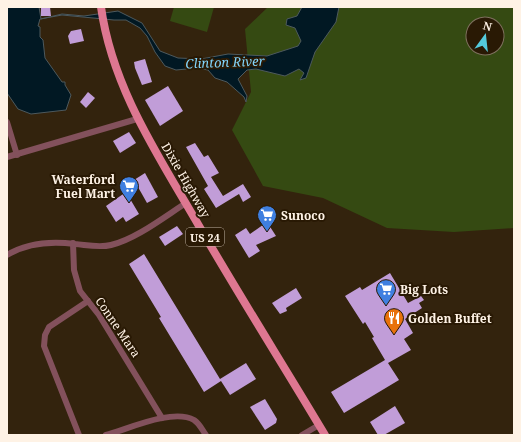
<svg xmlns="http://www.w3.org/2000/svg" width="521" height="442" font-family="'Noto Serif',serif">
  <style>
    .green { fill: #354a12; fill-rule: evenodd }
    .water { fill: #011823; stroke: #4d595d }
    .building { fill: #c19dd8 }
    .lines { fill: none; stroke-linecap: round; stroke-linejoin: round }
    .minor { stroke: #83515c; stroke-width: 6 }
    .major { stroke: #de7791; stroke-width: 8 }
    .labels { text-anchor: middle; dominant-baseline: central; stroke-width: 4; stroke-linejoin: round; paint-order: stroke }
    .shield { fill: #291904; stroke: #beb1a2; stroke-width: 1 }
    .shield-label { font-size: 11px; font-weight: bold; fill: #fef2e5 }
    .poi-label { font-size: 12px; font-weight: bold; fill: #fef2e5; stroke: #291904; text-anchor: start }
    .street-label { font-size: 12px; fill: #fef2e5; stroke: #291904 }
    .water-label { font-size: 13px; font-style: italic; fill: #82d5fc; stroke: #291904 }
  </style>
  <rect width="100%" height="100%" fill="#33230d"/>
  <!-- green -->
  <g class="green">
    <path d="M174,7H214L207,32L170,21Z"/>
    <path d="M268,7H514V228L454,232L387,228L323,198L263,186L232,130L251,92L245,29ZM473,24H497V48H473Z"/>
  </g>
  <!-- water -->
  <path class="water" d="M7,7H39L41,19L62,14L84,16L118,11L142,23L160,51L178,58L201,59L228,54L267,56L298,46L301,41L295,28L286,25L287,19L297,16L302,7H339L336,22L315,52L306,78L300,80L304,73L299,69L285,76L256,69L247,70L238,79L247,96L246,102L244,97L227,82L215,78L208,70L197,68L176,70L165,66L155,52L147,36L140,28L126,20H114L62,15L40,19L38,26L40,27V37L43,40L45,58L62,82H65V85L71,95L66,110L31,114L18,109L7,93Z"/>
  <!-- building -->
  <g class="building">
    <path d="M41,7H50L51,16H41Z"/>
    <path d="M81,29L84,41L70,44L68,36L71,31Z"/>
    <path d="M145,59L152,82L142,85L135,68L134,62Z"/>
    <path d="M168,86L183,111L160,126L145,100Z"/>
    <path d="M88,92L95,98L86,108L80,102Z"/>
    <path d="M129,132L136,143L120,153L113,141Z"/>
    <path d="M195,143L204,157L208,155L219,173L211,177L223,196L243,184L251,197L243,202L239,194L216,208L204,189L208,186L186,147Z"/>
    <path d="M145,173L158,197L147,203L134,180Z"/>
    <path d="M126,192L139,214L126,222L123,217L116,222L106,206Z"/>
    <path d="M267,222L276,236L256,245L260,251L249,258L235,235L246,228L250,234Z"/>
    <path d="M177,226L183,234L165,246L159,237Z"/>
    <path d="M144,254L220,379L246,363L256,379L230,395L221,381L204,392L159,318L161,317L129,264Z"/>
    <path d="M390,273L408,303L421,296L424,300L419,303L422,308L405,319L413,333L404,339L411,350L388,363L399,380L344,413L331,392L385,360L372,338L374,337L365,322L363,324L345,296L360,287L362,290Z"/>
    <path d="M296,288L302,298L286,308L287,311L280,314L272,303Z"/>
    <path d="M265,399L277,419L276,423L265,430L250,407Z"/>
    <path d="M395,406L405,423L384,435H378L370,422Z"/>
  </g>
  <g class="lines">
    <!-- minor -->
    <g class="minor">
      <path d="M7,122L17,155"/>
      <path d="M7,157L137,119"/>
      <path d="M73,243L74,270L80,291L99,315L162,418"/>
      <path d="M7,255C27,243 52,241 75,244C87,245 99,248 111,245C136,239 164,217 186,203"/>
      <path d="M79,435L44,346L45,335L49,327L88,301"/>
      <path d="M106,435C128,429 173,408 194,420C200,424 202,430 206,435"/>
      <path d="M302,435L319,425"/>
    </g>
    <!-- major -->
    <path class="major" d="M101,7C112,86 156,152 195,219C237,292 282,363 325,435"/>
  </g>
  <!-- icons -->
  <defs>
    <symbol id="supermarket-pin" viewBox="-11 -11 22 30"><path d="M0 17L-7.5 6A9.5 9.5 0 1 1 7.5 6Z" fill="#3f7fe0" stroke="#291904"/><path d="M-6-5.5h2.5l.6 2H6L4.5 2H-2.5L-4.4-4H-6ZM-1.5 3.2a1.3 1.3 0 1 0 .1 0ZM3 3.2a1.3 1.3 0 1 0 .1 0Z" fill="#fff"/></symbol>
    <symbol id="restaurant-pin" viewBox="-11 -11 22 30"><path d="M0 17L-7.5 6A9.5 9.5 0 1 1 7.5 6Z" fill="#e8710a" stroke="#291904"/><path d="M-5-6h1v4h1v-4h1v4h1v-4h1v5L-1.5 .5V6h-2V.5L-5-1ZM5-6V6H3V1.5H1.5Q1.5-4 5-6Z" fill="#fff"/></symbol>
  </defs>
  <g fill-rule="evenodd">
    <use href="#supermarket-pin" x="118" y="175" width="22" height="30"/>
    <use href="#supermarket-pin" x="256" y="204" width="22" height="30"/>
    <use href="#supermarket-pin" x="375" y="278" width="22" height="30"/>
    <use href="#restaurant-pin" x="383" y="307" width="22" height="30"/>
  </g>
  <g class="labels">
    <!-- shield labels -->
    <rect class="shield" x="186" y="228" width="38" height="18" rx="3"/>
    <g class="shield-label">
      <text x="205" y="237">US 24</text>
    </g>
    <!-- poi labels -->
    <g class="poi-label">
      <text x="115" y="179" text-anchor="end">Waterford<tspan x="115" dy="14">Fuel Mart</tspan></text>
      <text x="281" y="215">Sunoco</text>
      <text x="400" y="289">Big Lots</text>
      <text x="408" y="318">Golden Buffet</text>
    </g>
    <!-- street labels -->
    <g class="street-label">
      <text transform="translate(186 180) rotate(60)">Dixie Highway</text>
      <text transform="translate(118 327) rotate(56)">Conne Mara</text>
    </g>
    <!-- water labels -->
    <g class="water-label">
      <text transform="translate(225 62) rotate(-2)">Clinton River</text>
    </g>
  </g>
  <!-- border -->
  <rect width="521" height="442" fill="none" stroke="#fef2e5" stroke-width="16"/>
  <!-- north arrow -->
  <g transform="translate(485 36) rotate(15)"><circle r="19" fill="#291904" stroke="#7e705e"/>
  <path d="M0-3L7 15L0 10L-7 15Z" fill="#53cadc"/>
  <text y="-6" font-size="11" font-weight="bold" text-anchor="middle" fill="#fef2e5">N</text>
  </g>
</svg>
